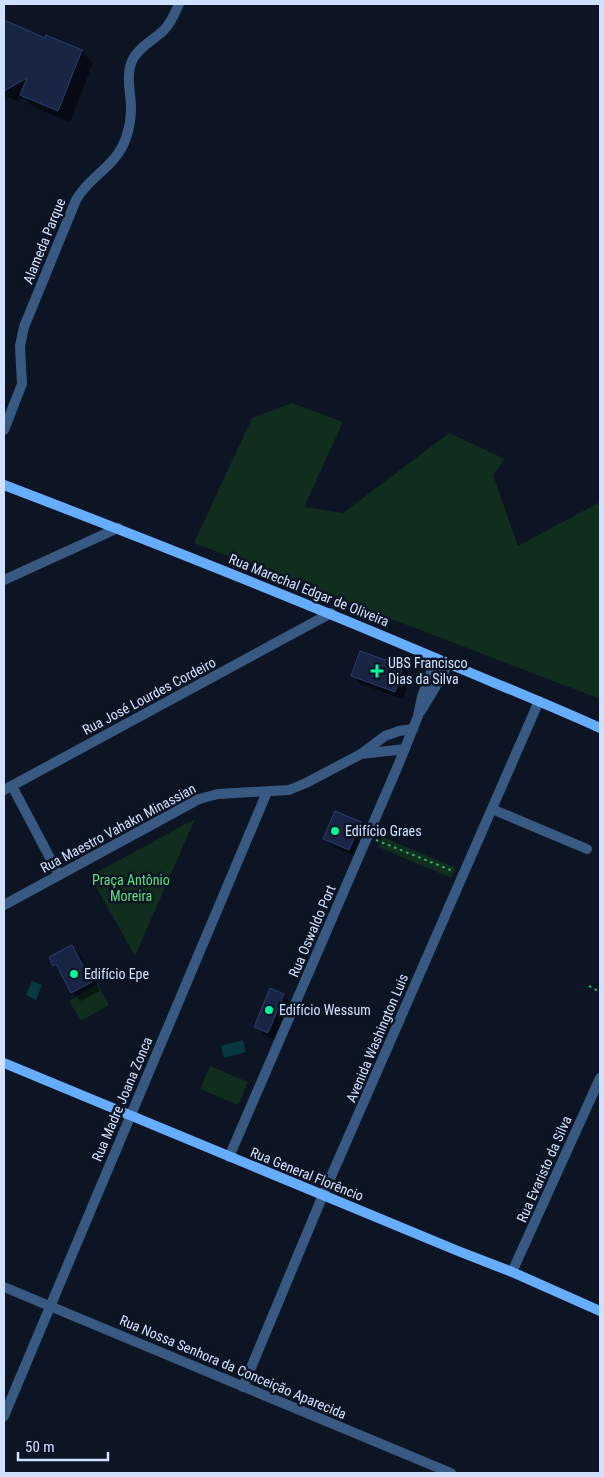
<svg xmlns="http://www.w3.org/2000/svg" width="604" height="1477" font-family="'Roboto Condensed',sans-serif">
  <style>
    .green { fill: #102d1e }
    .water { fill: #083840 }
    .shadow { fill: #0007 }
    .building { fill: #192544; stroke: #2a3f70 }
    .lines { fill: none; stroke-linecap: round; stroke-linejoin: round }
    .path { stroke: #2cb66a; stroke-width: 2; stroke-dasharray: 2.5 4; stroke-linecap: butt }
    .street { stroke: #375982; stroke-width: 10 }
    .secondary { stroke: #66acff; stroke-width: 10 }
    .poi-dot { fill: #00fa99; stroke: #0d1423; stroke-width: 2 }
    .labels { text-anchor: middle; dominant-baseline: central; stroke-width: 5; stroke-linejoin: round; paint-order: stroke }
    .street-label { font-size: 14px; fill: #cfe1ff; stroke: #0d1423 }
    .poi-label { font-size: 14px; fill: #cfe1ff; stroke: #0d1423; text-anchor: start }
    .park-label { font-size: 14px; fill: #59e17d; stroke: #0d1423 }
  </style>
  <rect width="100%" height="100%" fill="#0d1423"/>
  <!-- green -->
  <g class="green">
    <path d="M292,403L343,422L304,507L343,513L449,433L505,459L493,475L518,546L600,502V699L194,543L252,418Z"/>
    <path d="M195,819L135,956L90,876Z"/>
    <path d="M383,837L456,868L451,878L378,847Z"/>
    <path d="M98,984L109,1005L81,1021L69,1001Z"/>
    <path d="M210,1066L248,1082L238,1105L200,1089Z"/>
  </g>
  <!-- water -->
  <g class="water">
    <path d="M32,981L42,985L36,1000L26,995Z"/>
    <path d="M243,1040L246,1052L224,1058L221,1046Z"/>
  </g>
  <!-- shadow -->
  <g class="shadow">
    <path d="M4,22L46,39L47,37L82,52L93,63L70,122L33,107L24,97L17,101L4,96Z"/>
    <path d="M361,652L403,667L411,676L403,699L361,684L352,676Z"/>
    <path d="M360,823L369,832L358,858L334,847L325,839Z"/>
    <path d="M72,946L81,955L100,991L81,1001L72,992L62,972L54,965Z"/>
    <path d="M283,995L292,1004L277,1041L264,1035L255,1026Z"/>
  </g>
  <!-- building -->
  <g class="building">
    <path d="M4,20L45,38L46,35L82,50L58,111L20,95L27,78L4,91Z"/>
    <path d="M360,651L403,666L395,692L351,676Z"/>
    <path d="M335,811L361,822L349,850L323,839Z"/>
    <path d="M72,945L92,982L71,993L56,964L53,966L49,957Z"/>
    <path d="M270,988L284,994L268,1033L254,1027Z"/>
  </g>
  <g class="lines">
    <!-- path -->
    <g class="path">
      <path d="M376,840L453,871"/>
      <path d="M589,986L600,992"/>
    </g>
    <!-- street -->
    <g class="street">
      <path d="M4,430L22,384L20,346L24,327L76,200C89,176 116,167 126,138C129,129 131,118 131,108C131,92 125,74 133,59C140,46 154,40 164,30C171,23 175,13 179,4"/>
      <path d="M4,580L118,528"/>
      <path d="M421,711L442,676L448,663"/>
      <path d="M361,754L405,749"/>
      <path d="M12,786L59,875"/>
      <path d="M4,790L331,613"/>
      <path d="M492,809L587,849"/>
      <path d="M4,905L199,799L218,794L289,790L306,783L361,754L385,736L399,731L413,729"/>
      <path d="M229,1157L397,768L418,716L422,697L436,658"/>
      <path d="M512,1272L600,1078"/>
      <path d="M4,1287L451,1473"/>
      <path d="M243,1387L323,1195L539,701"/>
      <path d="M4,1416L267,792"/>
    </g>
    <!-- secondary -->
    <g class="secondary">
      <path d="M4,485C148,540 291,597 433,657C489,681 545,703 600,728"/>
      <path d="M4,1063L458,1251L512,1272L600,1311"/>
    </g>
  </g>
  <!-- markers -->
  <g class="poi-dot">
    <path d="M374.5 663.5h5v5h5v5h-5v5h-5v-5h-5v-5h5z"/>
    <circle cx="335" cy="831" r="5"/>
    <circle cx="74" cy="974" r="5"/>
    <circle cx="269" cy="1010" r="5"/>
  </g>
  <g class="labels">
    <!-- street labels -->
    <g class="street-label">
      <text transform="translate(44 241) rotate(-68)">Alameda Parque</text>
      <text transform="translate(309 590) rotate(22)">Rua Marechal Edgar de Oliveira</text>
      <text transform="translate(149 696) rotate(-28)">Rua José Lourdes Cordeiro</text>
      <text transform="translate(118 828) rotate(-28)">Rua Maestro Vahakn Minassian</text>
      <text transform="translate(312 931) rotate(-67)">Rua Oswaldo Port</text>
      <text transform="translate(377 1038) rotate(-67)">Avenida Washington Luis</text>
      <text transform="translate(122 1099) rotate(-67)">Rua Madre Joana Zonca</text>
      <text transform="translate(544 1169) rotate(-66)">Rua Evaristo da Silva</text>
      <text transform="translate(307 1174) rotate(22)">Rua General Florêncio</text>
      <text transform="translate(233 1367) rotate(23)">Rua Nossa Senhora da Conceição Aparecida</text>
    </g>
    <!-- poi labels -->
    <g class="poi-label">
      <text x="388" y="663">UBS Francisco<tspan x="388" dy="16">Dias da Silva</tspan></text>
      <text x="345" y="831">Edifício Graes</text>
      <text x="84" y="974">Edifício Epe</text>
      <text x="279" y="1010">Edifício Wessum</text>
    </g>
    <!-- park labels -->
    <g class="park-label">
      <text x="131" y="880">Praça Antônio<tspan x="131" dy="16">Moreira</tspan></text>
    </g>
  </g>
  <!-- border -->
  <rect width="604" height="1477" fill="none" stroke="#cfe1ff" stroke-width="10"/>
  <!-- scale -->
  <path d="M18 1452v8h90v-8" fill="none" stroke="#cfe1ff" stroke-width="2.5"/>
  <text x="25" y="1452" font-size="15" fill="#cfe1ff" stroke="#0d1423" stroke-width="4" paint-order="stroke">50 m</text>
</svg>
